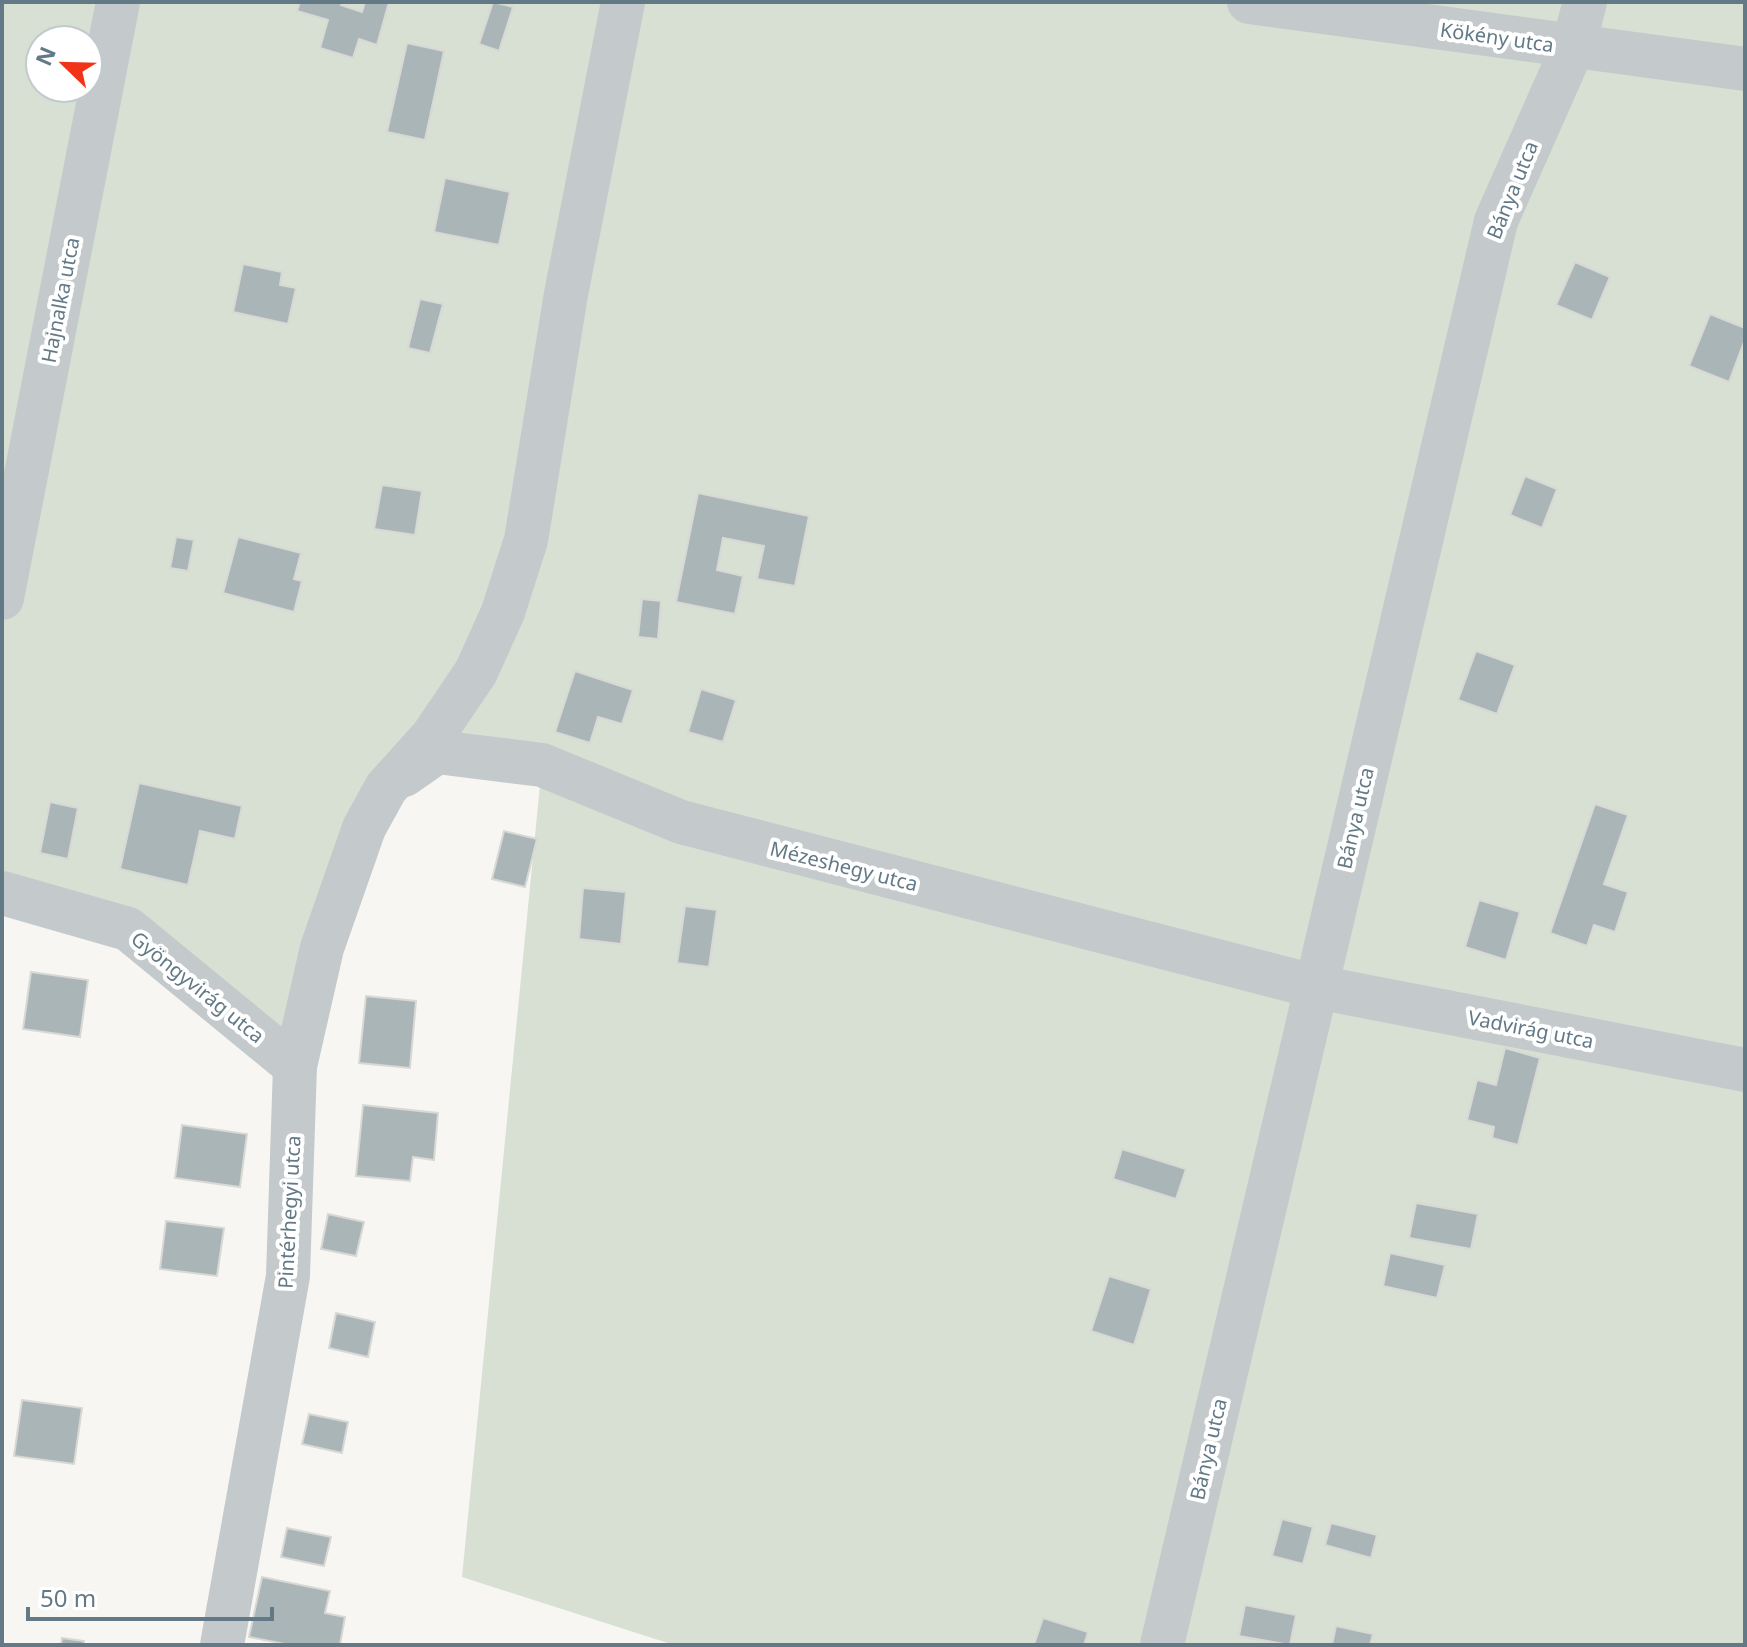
<svg xmlns="http://www.w3.org/2000/svg" width="1747" height="1647" font-family="'Noto Sans',sans-serif">
  <style>
    .green { fill: #d8dfd3; fill-rule: evenodd }
    .building { fill: #aab5b8; stroke: #d8d8d5; stroke-width: 2 }
    .lines { fill: none; stroke-linecap: round; stroke-linejoin: round }
    .minor { stroke: #c4c9cb; stroke-width: 44 }
    .labels { text-anchor: middle; dominant-baseline: central; stroke-width: 8; stroke-linejoin: round; paint-order: stroke }
    .street-label { font-size: 20px; fill: #637a86; stroke: #fff }
  </style>
  <rect width="100%" height="100%" fill="#f7f6f3"/>
  <!-- green -->
  <path class="green" d="M2,2H1745V1645H674L462,1577L542,765L438,752L386,788L295,1066L128,929L2,893ZM40,40H88V88H40Z"/>
  <!-- building -->
  <g class="building">
    <path d="M300,2H342L341,5L362,12L365,2H389L377,45L359,39L353,58L320,48L328,20L297,11Z"/>
    <path d="M493,2L513,7L499,51L479,44Z"/>
    <path d="M407,43L444,51L425,140L387,132Z"/>
    <path d="M445,178L510,192L499,245L434,232Z"/>
    <path d="M1575,262L1610,277L1592,320L1556,305Z"/>
    <path d="M243,264L282,272L280,285L296,288L288,324L233,312Z"/>
    <path d="M420,299L443,304L430,353L408,348Z"/>
    <path d="M1710,314L1745,328V339L1729,382L1689,366Z"/>
    <path d="M1525,476L1557,489L1542,528L1510,515Z"/>
    <path d="M382,485L422,491L415,535L374,529Z"/>
    <path d="M698,493L809,516L795,586L757,579L764,546L723,538L717,570L743,576L735,614L676,602Z"/>
    <path d="M176,537L194,540L188,571L170,568Z"/>
    <path d="M238,537L301,553L294,579L302,581L294,612L223,593Z"/>
    <path d="M642,599L661,601L658,639L638,637Z"/>
    <path d="M1476,651L1515,665L1497,714L1458,700Z"/>
    <path d="M575,671L633,690L622,724L598,717L590,743L555,732Z"/>
    <path d="M701,689L736,700L723,742L688,732Z"/>
    <path d="M139,783L242,806L235,839L200,831L188,885L120,869Z"/>
    <path d="M50,802L78,808L68,859L40,853Z"/>
    <path d="M1595,804L1628,815L1604,884L1628,892L1615,932L1594,925L1587,946L1550,933Z"/>
    <path d="M504,831L537,839L525,887L492,879Z"/>
    <path d="M583,888L626,892L621,944L579,939Z"/>
    <path d="M1479,900L1520,912L1506,960L1465,947Z"/>
    <path d="M685,906L717,910L709,967L677,963Z"/>
    <path d="M31,972L88,980L80,1037L23,1029Z"/>
    <path d="M366,996L416,1001L410,1068L359,1063Z"/>
    <path d="M1505,1048L1540,1058L1518,1145L1492,1138L1494,1127L1467,1120L1477,1080L1496,1085Z"/>
    <path d="M363,1105L438,1113L434,1160L413,1157L410,1181L356,1176Z"/>
    <path d="M182,1125L247,1134L240,1187L175,1178Z"/>
    <path d="M1122,1149L1186,1169L1176,1199L1113,1179Z"/>
    <path d="M1416,1203L1478,1214L1471,1249L1409,1238Z"/>
    <path d="M328,1214L364,1222L356,1256L321,1249Z"/>
    <path d="M166,1221L224,1228L217,1276L160,1269Z"/>
    <path d="M1390,1253L1445,1265L1437,1298L1383,1286Z"/>
    <path d="M1109,1276L1151,1289L1134,1345L1091,1331Z"/>
    <path d="M336,1313L375,1322L368,1357L329,1348Z"/>
    <path d="M22,1400L82,1408L74,1464L14,1456Z"/>
    <path d="M309,1414L348,1422L342,1453L302,1444Z"/>
    <path d="M1282,1519L1313,1527L1303,1564L1272,1556Z"/>
    <path d="M1331,1523L1377,1535L1371,1558L1325,1545Z"/>
    <path d="M287,1528L331,1537L324,1566L281,1557Z"/>
    <path d="M262,1577L330,1591L325,1613L345,1617L340,1645H290L249,1637Z"/>
    <path d="M1245,1605L1296,1615L1290,1645L1239,1636Z"/>
    <path d="M1043,1618L1088,1632L1084,1645H1034Z"/>
    <path d="M1336,1626L1373,1634L1370,1645H1332Z"/>
    <path d="M62,1638L84,1641L83,1645H61Z"/>
  </g>
  <g class="lines">
    <!-- minor -->
    <g class="minor">
      <path d="M1249,2L1745,69"/>
      <path d="M2,598L118,2"/>
      <path d="M404,775L437,752L542,765L681,822L1317,987L1745,1070"/>
      <path d="M2,893L128,929L295,1066"/>
      <path d="M222,1645L288,1276L295,1066L322,948L364,828L386,788L432,737L476,672L503,612L526,540L566,294L623,2"/>
      <path d="M1162,1645L1496,221L1573,47L1585,2"/>
    </g>
  </g>
  <g class="labels">
    <!-- street labels -->
    <g class="street-label">
      <text transform="translate(1497 37) rotate(8)">Kökény utca</text>
      <text transform="translate(1512 190) rotate(-68)">Bánya utca</text>
      <text transform="translate(60 300) rotate(-79)">Hajnalka utca</text>
      <text transform="translate(1355 818) rotate(-77)">Bánya utca</text>
      <text transform="translate(844 866) rotate(14)">Mézeshegy utca</text>
      <text transform="translate(198 987) rotate(39)">Gyöngyvirág utca</text>
      <text transform="translate(1531 1029) rotate(11)">Vadvirág utca</text>
      <text transform="translate(289 1212) rotate(-87)">Pintérhegyi utca</text>
      <text transform="translate(1208 1449) rotate(-77)">Bánya utca</text>
    </g>
  </g>
  <!-- border -->
  <rect width="1747" height="1647" fill="none" stroke="#637a86" stroke-width="8"/>
  <!-- north arrow -->
  <g transform="translate(64 64) rotate(293)"><circle r="38" fill="#ffffff" stroke="#c1cacf" stroke-width="2"/>
  <path d="M0-6L14 30L0 20L-14 30Z" fill="#f13418"/>
  <text y="-12" font-size="22" font-weight="bold" text-anchor="middle" fill="#637a86">N</text>
  </g>
  <!-- scale -->
  <path d="M28 1607v12h244v-12" fill="none" stroke="#637a86" stroke-width="4"/>
  <text x="40" y="1607" font-size="24" fill="#637a86" stroke="#ffffff" stroke-width="6" paint-order="stroke">50 m</text>
</svg>
